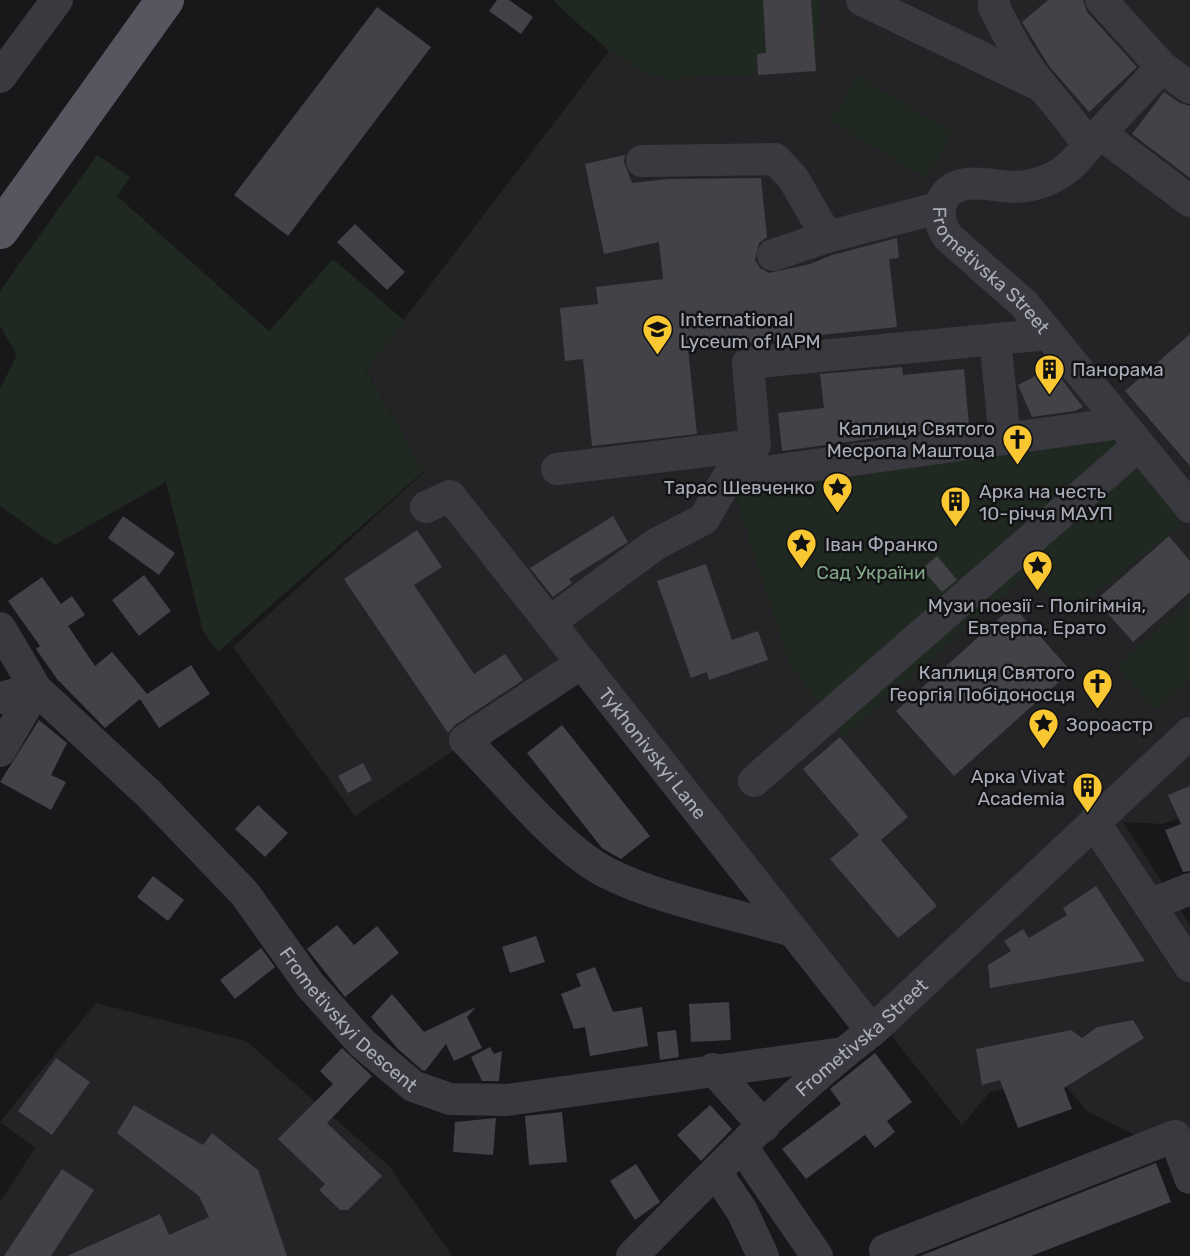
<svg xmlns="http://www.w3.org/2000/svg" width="1190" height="1256" font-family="Rubik,sans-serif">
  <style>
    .built { fill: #242427 }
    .green { fill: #202921 }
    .building { fill: #424247 }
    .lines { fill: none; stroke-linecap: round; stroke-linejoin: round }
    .minor { stroke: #39393f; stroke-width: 32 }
    .major { stroke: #55565f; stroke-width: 38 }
    .labels { text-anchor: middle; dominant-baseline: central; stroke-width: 5; stroke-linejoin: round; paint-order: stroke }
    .street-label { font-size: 19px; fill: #aaadba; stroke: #131315 }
    .poi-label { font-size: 19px; fill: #aaadba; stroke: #131315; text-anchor: start }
    .park-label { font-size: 19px; fill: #80a686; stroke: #131315 }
  </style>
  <rect width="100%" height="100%" fill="#18181a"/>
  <!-- built -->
  <g class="built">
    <path d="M553,0H1190V814L1163,824L1123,822L1190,925V1163L1087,1111L1057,1076L990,1092L962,1125L593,658L355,816L233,647L424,472L366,369L609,51Z"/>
    <path d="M96,1003L246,1041L389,1166L452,1256H0V1202L35,1148L0,1122Z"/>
  </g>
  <!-- green -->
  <g class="green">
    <path d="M553,0H820L815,71L665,79C620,64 587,33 553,0Z"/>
    <path d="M858,76L953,133L926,178L830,121Z"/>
    <path d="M97,155L130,177L117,196L269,331L333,259L405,321L366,370L424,471L218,652L203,631L166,482L55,545L0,506V389L17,355L0,326V291Z"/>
    <path d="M1112,431L1186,521L1069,614L1025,576L844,737L790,665L732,487Z"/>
    <path d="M1190,602V678L1155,710L1116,666Z"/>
  </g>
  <!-- building -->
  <g class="building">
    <path d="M497,0H509L533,17L521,34L489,11Z"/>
    <path d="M763,0H811L816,71L758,75L757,54L766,53Z"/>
    <path d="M1048,0H1083L1087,12L1137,67L1089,112L1049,66L1022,22Z"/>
    <path d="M377,7L431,47L288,236L234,195Z"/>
    <path d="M1164,92L1180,103L1190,106V178L1132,134Z"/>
    <path d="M625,155L624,162L632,183L668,179L761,178L767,237L759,243L755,260L760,268L769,273L810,264L832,255L897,238L899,258L889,259L897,327L688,349L697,434L592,446L583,359L565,361L560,308L598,304L596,287L663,279L659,242L604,254L585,164Z"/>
    <path d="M355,224L405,272L387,290L337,242Z"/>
    <path d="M1190,334V466L1125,391Z"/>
    <path d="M902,367L903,375L964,369L969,425L782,451L778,413L824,408L820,374Z"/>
    <path d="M1052,367L1083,407L1075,411L1032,417L1018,385Z"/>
    <path d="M123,516L175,553L159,575L108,538Z"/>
    <path d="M613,516L628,542L569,579L572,583L553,597L530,568Z"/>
    <path d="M417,530L442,567L414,585L474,674L505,654L523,680L455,725L448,733L344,579Z"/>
    <path d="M1169,536L1190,561V592L1133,642L1096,600Z"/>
    <path d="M937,556L957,580L942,592L922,569Z"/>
    <path d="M706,564L732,640L758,631L768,660L709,680L707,672L691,678L657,581Z"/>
    <path d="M144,575L171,611L139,636L112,600Z"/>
    <path d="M42,577L61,604L72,596L85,615L68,626L95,666L112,652L147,694L191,665L210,694L159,728L140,699L105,728L57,679L36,649L40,646L8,601Z"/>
    <path d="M1013,606L1071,671L954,776L896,711Z"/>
    <path d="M39,720L67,743L51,775L66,782L51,810L0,782Z"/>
    <path d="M562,725L650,836L621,859L602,848L527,753Z"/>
    <path d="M840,737L908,817L881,840L937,906L898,938L830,859L859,835L803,769Z"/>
    <path d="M363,763L372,780L348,793L338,776Z"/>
    <path d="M1190,786V871L1183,872L1165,830L1181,824L1168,795Z"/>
    <path d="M258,805L288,833L265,857L235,829Z"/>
    <path d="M153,876L184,900L168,921L137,897Z"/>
    <path d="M1096,886L1145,961L990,988L988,965L1011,951L1004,941L1023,929L1029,938L1067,915L1063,908Z"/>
    <path d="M337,925L354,945L377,926L399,953L345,997L307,949Z"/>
    <path d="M536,936L545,962L510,973L502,947Z"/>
    <path d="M261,948L275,967L235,999L220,980Z"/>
    <path d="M595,967L613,1012L642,1007L648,1046L590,1056L585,1027L574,1029L561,994L581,986L576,974Z"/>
    <path d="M392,994L424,1032L476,1007L467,1017L482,1048L454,1061L446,1044L425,1071L422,1070L398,1049L371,1017Z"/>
    <path d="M729,1002L731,1040L691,1042L689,1004Z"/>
    <path d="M1133,1020L1144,1038L1064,1088L1072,1109L1018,1128L1000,1080L982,1085L976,1049L1071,1030L1082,1038L1097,1027Z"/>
    <path d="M676,1030L679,1057L660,1060L657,1032Z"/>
    <path d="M490,1047L494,1054L502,1051L499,1081H482L471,1057Z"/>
    <path d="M342,1048L372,1076L327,1123L382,1176L348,1210H340L319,1190L325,1184L278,1139L333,1084L320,1071Z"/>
    <path d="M875,1053L912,1102L887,1121L895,1132L875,1148L865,1135L806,1179L782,1149L841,1104L830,1089Z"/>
    <path d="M56,1058L90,1082L52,1135L18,1111Z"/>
    <path d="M134,1105L203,1145L212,1133L258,1170L287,1256H67L160,1214L169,1235L209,1217L199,1196L117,1133Z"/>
    <path d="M710,1105L732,1129L701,1161L677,1135Z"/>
    <path d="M562,1112L567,1162L529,1165L525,1116Z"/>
    <path d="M496,1118L493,1155L453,1152L455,1122Z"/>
    <path d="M1156,1163L1171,1202L1031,1256H920Z"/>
    <path d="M636,1164L660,1202L635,1220L610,1181Z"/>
    <path d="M62,1169L94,1190L51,1256H4Z"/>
  </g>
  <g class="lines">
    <!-- minor -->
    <g class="minor">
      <path d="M862,0L1041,86"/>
      <path id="s1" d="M994,0V7C1008,35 1022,62 1042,86C1058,106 1074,123 1088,146C1075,162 1063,175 1042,182C1012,193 992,181 967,184C937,187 934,217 948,237L1024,304L1190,507"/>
      <path d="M1101,0L1162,67"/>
      <path d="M0,77L57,0"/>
      <path d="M1101,134L1190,201"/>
      <path d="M1088,146L1162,67L1190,88"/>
      <path d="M642,161L775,159L793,178L827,237L938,208"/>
      <path d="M773,255L827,237"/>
      <path d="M995,339L1005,439"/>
      <path d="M557,469L755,445L748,363L1049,334"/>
      <path id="s2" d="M426,507L450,496L872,1031"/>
      <path d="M550,622L656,544L704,519L728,477L1121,423"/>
      <path id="s3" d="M0,628L36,689L149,794L245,894L310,985L362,1043L413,1086L450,1099L507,1100L843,1053"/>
      <path d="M582,663L465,740C504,779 554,842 600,869C649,897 737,915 793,931"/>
      <path d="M0,698L36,689"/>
      <path d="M0,751L36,689"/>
      <path d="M754,781L1139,445"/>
      <path d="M1094,822L1190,966"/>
      <path d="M1149,905L1190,889"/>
      <path d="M713,1069L764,1126"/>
      <path d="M742,1147L817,1256"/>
      <path d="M716,1172L742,1211L763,1256"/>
      <path d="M885,1250L1175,1136L1190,1178"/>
      <path id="s4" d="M632,1256C709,1179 785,1097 872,1031L1190,733"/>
    </g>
    <!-- major -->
    <path class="major" d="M0,230L165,0"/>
  </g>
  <!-- icons -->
  <defs>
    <symbol id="school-pin" viewBox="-11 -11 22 30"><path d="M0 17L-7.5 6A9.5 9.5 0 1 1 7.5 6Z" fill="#f9c731" stroke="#131315"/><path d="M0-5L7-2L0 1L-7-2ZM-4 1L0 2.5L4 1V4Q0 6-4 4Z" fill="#111"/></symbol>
    <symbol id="building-pin" viewBox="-11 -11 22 30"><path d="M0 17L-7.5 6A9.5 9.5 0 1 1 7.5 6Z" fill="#f9c731" stroke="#131315"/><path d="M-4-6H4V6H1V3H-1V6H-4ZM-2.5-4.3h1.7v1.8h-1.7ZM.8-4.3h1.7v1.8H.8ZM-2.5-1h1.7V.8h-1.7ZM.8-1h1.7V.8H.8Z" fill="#111"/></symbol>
    <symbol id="church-pin" viewBox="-11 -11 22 30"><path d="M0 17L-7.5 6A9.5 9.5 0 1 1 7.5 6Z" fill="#f9c731" stroke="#131315"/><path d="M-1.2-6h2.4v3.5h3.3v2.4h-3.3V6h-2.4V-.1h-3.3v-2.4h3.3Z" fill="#111"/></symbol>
    <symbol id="sight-pin" viewBox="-11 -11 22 30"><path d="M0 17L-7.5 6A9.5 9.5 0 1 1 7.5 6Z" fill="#f9c731" stroke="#131315"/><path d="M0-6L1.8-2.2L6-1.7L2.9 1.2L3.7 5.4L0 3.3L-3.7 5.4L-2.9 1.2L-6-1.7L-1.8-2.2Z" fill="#111"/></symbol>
  </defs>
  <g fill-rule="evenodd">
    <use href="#school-pin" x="640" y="312" width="35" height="47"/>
    <use href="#building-pin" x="1032" y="352" width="35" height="47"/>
    <use href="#church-pin" x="1000" y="422" width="35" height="47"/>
    <use href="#sight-pin" x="820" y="470" width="35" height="47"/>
    <use href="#building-pin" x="938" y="484" width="35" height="47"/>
    <use href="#sight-pin" x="784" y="526" width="35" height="47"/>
    <use href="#sight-pin" x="1020" y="548" width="35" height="47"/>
    <use href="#church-pin" x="1080" y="666" width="35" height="47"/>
    <use href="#sight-pin" x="1026" y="706" width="35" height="47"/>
    <use href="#building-pin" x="1070" y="770" width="35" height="47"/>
  </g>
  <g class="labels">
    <!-- street labels -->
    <g class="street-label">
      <text stroke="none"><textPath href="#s1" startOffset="432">Frometivska Street</textPath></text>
      <text stroke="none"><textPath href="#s2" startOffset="354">Tykhonivskyi Lane</textPath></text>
      <text stroke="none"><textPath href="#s3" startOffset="527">Frometivskyi Descent</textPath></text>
      <text stroke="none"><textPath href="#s4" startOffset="317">Frometivska Street</textPath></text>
    </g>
    <!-- poi labels -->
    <g class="poi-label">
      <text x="680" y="319">International<tspan x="680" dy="22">Lyceum of IAPM</tspan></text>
      <text x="1072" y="369">Панорама</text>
      <text x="995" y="428" text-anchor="end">Каплиця Святого<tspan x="995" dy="22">Месропа Маштоца</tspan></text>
      <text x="815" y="487" text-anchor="end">Тарас Шевченко</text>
      <text x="979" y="491">Арка на честь<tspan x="979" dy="22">10-річчя МАУП</tspan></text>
      <text x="825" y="544">Іван Франко</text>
      <text x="1037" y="605" text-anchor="middle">Музи поезії - Полігімнія,<tspan x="1037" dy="22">Евтерпа, Ерато</tspan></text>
      <text x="1075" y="672" text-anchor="end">Каплиця Святого<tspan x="1075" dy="22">Георгія Побідоносця</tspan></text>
      <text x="1066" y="724">Зороастр</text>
      <text x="1065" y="776" text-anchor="end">Арка Vivat<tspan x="1065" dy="22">Academia</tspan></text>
    </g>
    <!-- park labels -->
    <g class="park-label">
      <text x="871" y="572">Сад України</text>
    </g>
  </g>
</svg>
